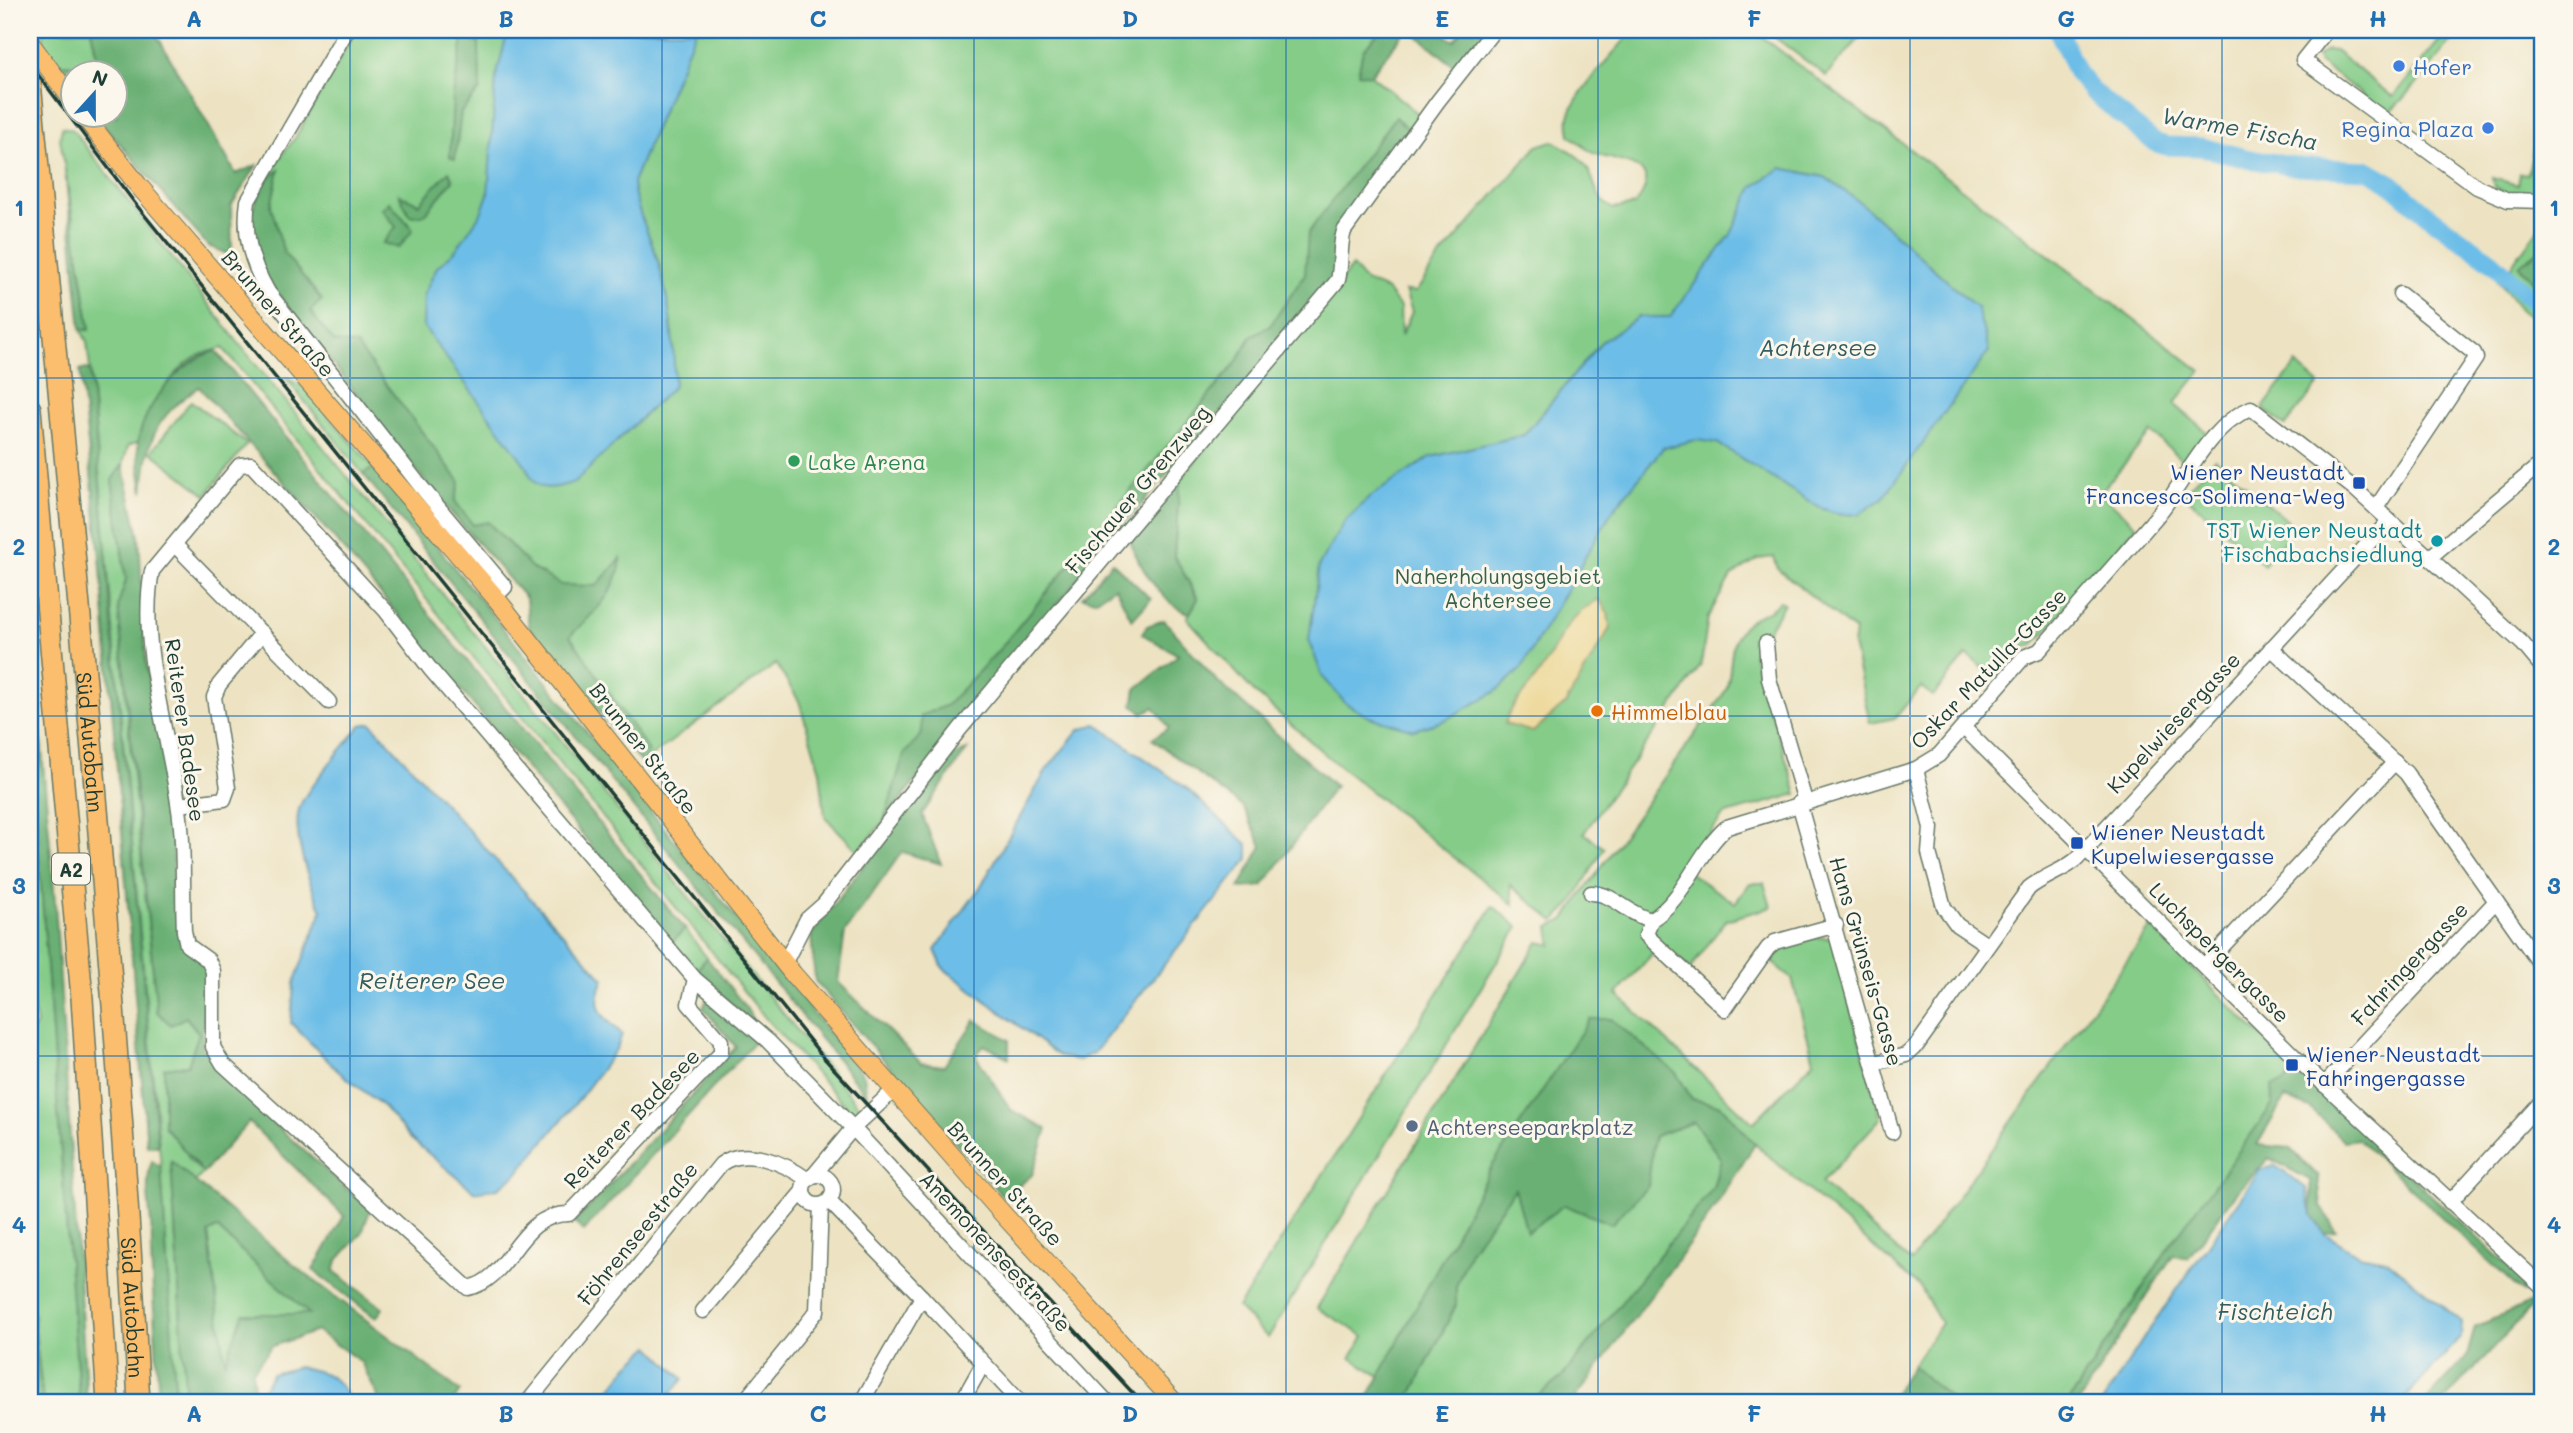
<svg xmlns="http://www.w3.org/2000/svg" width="2573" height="1433" font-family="Mali,sans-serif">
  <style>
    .green { fill: #84cc88; stroke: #52845e; stroke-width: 2 }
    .forest { fill: #6bb074; stroke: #457654; stroke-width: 2; fill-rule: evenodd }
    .sand { fill: #eeda9e; stroke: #868c69; stroke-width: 2 }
    .water { fill: #6cbde7; stroke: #467d8e; stroke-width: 2 }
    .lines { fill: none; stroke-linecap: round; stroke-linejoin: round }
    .river { stroke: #6cbde7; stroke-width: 19 }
    .minor-casing { stroke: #677766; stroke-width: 17 }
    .major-casing { stroke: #677766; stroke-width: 20 }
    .highway-casing { stroke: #677766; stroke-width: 24 }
    .minor { stroke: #fff; stroke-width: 14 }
    .major { stroke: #fbbe6e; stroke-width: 18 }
    .highway { stroke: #fbbe6e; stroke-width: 21 }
    .rail { stroke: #1f3d34; stroke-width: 3.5 }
    .grid { fill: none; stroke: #1f6fb2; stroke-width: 2; stroke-opacity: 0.55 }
    .shop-dot { fill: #3f7fe0; stroke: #fbf7ec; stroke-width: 2.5 }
    .leisure-dot { fill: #2e9e5b; stroke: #fbf7ec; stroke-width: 2.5 }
    .transit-dot { fill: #1a4fb4; stroke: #fbf7ec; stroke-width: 2.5 }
    .culture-dot { fill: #0f9aa8; stroke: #fbf7ec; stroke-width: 2.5 }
    .food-dot { fill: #e8710a; stroke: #fbf7ec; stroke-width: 2.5 }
    .service-dot { fill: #5c6f8a; stroke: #fbf7ec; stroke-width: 2.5 }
    .labels { text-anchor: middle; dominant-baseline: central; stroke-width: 6; stroke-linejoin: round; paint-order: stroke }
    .shield { fill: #fbf7ec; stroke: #61756b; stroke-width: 2 }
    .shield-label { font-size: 19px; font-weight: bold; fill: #1f3d34 }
    .shop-label { font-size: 21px; fill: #366cbe; stroke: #fbf7ec; text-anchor: start }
    .street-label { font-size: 21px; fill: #1f3d34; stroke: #fbf7ec }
    .leisure-label { font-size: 21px; fill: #27864d; stroke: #fbf7ec; text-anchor: start }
    .transit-label { font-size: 21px; fill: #164399; stroke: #fbf7ec; text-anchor: start }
    .culture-label { font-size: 21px; fill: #0d838f; stroke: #fbf7ec; text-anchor: end }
    .park-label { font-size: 21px; fill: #386149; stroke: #fbf7ec }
    .food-label { font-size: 21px; fill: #c56008; stroke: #fbf7ec; text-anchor: start }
    .service-label { font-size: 21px; fill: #4e5e75; stroke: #fbf7ec; text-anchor: start }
    .water-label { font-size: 23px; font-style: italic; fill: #325d61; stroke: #fbf7ec }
    .neatline { fill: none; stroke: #1f6fb2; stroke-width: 2.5 }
    .grid-label { font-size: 23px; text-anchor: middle; font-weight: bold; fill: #1f6fb2 }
  </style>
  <rect width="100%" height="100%" fill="#fbf7ec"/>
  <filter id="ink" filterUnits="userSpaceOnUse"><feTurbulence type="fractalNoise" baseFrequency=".0143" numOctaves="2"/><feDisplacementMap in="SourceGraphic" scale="14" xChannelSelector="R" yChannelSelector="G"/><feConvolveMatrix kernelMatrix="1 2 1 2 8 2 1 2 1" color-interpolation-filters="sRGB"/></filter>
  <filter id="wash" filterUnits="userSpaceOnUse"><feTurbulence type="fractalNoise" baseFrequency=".00686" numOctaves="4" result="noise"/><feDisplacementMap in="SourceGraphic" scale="28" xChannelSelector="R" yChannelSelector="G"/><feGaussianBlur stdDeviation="1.57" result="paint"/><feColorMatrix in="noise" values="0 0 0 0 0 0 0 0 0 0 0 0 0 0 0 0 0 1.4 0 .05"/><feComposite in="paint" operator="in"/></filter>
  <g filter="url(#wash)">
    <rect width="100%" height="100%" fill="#ede3c3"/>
    <!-- green -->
    <g class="green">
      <path d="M43,30H91L97,57L74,65L56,64L45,50Z"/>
      <path d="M356,30H1406L1371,75L1421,116L1333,239L1337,254V277L1095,558L859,852L825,817L820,771L799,701L776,664L642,763L529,628L526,598L436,495L264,276L255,200L275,164L295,138Z"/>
      <path d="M1633,30H1753L2201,371L2174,404L2208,433L2184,462L2151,432L2100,493L2137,526L2034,645L2021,648L1994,677L1967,655L1933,696L1921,687L1895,718L1870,723L1853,645L1855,631L1778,569L1774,557L1758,559L1731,576L1708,617L1701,665L1584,833L1604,848L1572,903L1554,921L1510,885L1514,905L1333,761L1253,691L1187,618L1198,598L1174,556L1180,480L1352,266L1365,281L1387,290L1400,307L1401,336L1412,312L1405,291L1416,292L1438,259L1537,146L1552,141C1563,147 1576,153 1584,163C1598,181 1591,196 1613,209L1635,205C1666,164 1624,164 1596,154C1587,151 1578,141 1570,135C1569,128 1567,120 1570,113C1580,86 1615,53 1633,30Z"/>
      <path d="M1765,30H1867L1826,76Z"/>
      <path d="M2448,30H2461L2408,94L2387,114L2319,62L2317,56L2327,50L2335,51L2393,97Z"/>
      <path d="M2543,103V194H2508L2494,187L2492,178L2518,185L2520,173L2528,174Z"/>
      <path d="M62,127L73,130L241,346L861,1109L852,1113L767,1020L223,348C215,351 204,352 196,357C166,375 151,410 138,442L128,446L123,464L112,480L126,580L118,605L130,747L157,1012L186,1017L199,1033L188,1065L164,1068L189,1160L203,1173L195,1182L171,1162L186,1403H176L161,1167L90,369L87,342L81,330L90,329L60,138Z"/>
      <path d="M2543,222V247L2519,266L2543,292V327L2521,310L2497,279L2509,269Z"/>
      <path d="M2296,364L2319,384L2285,426L2263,408Z"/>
      <path d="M285,377L303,387L374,468L363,474Z"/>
      <path d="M191,401L247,444L206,495L151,452Z"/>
      <path d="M2215,459L2296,528L2264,565L2183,494Z"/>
      <path d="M1780,601L1784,604L1753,655L1797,794L1723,815L1685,870L1735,903L1750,883H1764L1771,907L1726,920L1690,969L1660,945L1617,994L1753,1123L1814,1061L1792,979L1767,958C1783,943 1810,934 1832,939L1881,1118L1821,1183L1911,1262L2151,927L2293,1068L2274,1104L2167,1250L2068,1403H1956L1912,1366L1941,1323L1920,1287L1755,1144L1721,1106L1692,1099L1676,1073L1492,1166L1380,1376L1351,1358L1364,1336L1317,1308L1538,942L1552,945L1549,927L1564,920L1726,690C1734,666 1726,640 1748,622C1759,613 1771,613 1780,601Z"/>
      <path d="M30,737L79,1395L83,1403H43L31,1293L30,1035L37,1024L30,994Z"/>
      <path d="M1493,906L1518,927L1268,1338L1238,1308Z"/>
      <path d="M685,929L707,958L699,967V973L672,942Z"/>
      <path d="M1694,1122L1721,1159L1713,1188L1561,1378L1529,1403H1407L1456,1305V1286L1470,1251L1515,1188L1564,1205L1647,1186L1654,1136Z"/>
      <path d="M217,1228L309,1314L225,1364L208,1232Z"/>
    </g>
    <!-- forest -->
    <g class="forest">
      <path d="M91,30H154L236,174L257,165L231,206L232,256L208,246L96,116H116V74H74L73,90L56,64L74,65L97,57Z"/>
      <path d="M1381,30H1406L1370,75L1358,73L1363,50Z"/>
      <path d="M1411,30H1438L1454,41L1463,30H1490L1459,70Z"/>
      <path d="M463,39L479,42L480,90L461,112L455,159L450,157L453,95Z"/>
      <path d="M1395,117L1411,131L1333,239L1337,254V277L1095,558L884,820L904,754L922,734L921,716L947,705L998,651L1236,363L1252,335L1270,326L1305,274L1308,233Z"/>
      <path d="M65,170L90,330H81Z"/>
      <path d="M279,170L271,206L284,253L322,300L310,311L334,342L356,345L460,482L455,501L473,525L488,522L533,569L562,585L596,586L621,558C619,592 593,613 570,636L649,751L642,763L529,628L526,598L436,495L264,276L248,217L266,180Z"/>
      <path d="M449,171L453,180L424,215L410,216L399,194L419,204Z"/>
      <path d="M389,202L413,229L399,248L383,243L396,227L382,209Z"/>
      <path d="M2543,247V292L2519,266Z"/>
      <path d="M216,351L685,929L672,942L332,536L199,387C153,418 148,439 143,492C141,477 137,458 138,443C142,406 182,359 216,351Z"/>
      <path d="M90,369L158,1146H147L100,557L80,370Z"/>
      <path d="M123,464L139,537L146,662L173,802V901L182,944L204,961L208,970L202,1048L270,1120L370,1210L362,1233L337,1261L334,1271L383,1308L376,1318L313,1270L344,1216L249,1122L203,1173L164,1126V1068L188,1065L199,1033L186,1017L171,1025L157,1012L118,605L126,580L112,480Z"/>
      <path d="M374,468L864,1076L867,1096L363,474Z"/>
      <path d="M1180,480L1174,556L1198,599L1190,613C1165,608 1137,564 1130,540Z"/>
      <path d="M1112,562L1151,599L1132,620L1115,587L1095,600L1082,597Z"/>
      <path d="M30,612L55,902L87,1403H83L79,1395L30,737Z"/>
      <path d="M1164,620L1215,679L1335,786L1263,886L1239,888L1262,846L1243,807L1152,739L1169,728L1154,707L1143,713L1133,705L1136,689L1178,655L1142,634L1147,626Z"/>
      <path d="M967,750L922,814L941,864L902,852L845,932L838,982L921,1063L944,1066L975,1020L1009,1040V1058L984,1045L976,1056L1011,1110L1047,1129L1032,1175L1004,1198L815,981L811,935L944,759Z"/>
      <path d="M707,958L747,1009L758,1029L699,973V967Z"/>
      <path d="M708,997L756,1040L584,1231L574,1223L736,1047L703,1008Z"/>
      <path d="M1590,1019H1611L1676,1073L1692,1099L1721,1106L1755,1144L1706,1221L1572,1403H1529L1561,1378L1713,1188L1721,1159L1694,1122L1654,1136L1648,1186L1611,1224L1564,1205L1527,1232L1515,1189L1470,1251L1456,1286V1305L1407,1403H1365L1492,1166Z"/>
      <path d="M2293,1068L2532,1288L2523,1293L2358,1139L2344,1141L2310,1108L2285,1098L2257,1145L2290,1148L2318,1176L2321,1206L2336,1231L2324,1233L2312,1215L2310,1180L2269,1158L2236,1193L2188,1258L2173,1255L2078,1403H2068L2167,1250L2273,1104L2272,1086L2286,1082Z"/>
      <path d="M152,1161L161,1167L176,1403H159L151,1255C156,1225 141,1190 152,1161Z"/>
      <path d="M171,1161L295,1266L460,1391L452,1403H381L361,1362L317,1331L272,1346L252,1372L256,1403H186ZM217,1228L309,1314H243L225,1362L208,1233Z"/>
      <path d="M30,1228L31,1294L43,1403H30Z"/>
      <path d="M2539,1299L2442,1403H2424L2467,1356L2475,1327Z"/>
      <path d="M1912,1366L1956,1403H1888Z"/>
    </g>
    <!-- sand -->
    <path class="sand" d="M1599,599L1608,613L1610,628L1566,703L1533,732L1505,724C1511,704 1523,696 1535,679C1561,646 1558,622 1599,599Z"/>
    <!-- water -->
    <g class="water">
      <path d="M508,30H696L633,182C635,209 650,235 658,261C670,302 675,343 674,386L575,482C551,489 536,495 526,466L423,326L424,294L437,267L455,251L481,213L488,194L496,78Z"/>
      <path d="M1781,168L1825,177L1861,203L1977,308L1989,351L1883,498L1859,514L1842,515L1820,508L1717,443L1696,440L1663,448L1610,514L1521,669L1495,692L1443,721L1414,730L1369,717L1345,703L1322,676L1309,640L1319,565L1344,522L1371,496L1431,457L1524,435L1601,342L1639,317H1670L1731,234L1753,187Z"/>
      <path d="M371,723L604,979C591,1009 601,1014 622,1034L617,1048L581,1097L515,1176L498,1188L475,1192L411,1139L384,1107L338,1071L291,1023L294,983L322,910C310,886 292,836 299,809C303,792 348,742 361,725Z"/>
      <path d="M1096,724L1185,787L1248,845V859L1094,1053L1079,1060L1060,1057L943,968L935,950L981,886L1047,769L1079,730Z"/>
      <path d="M2274,1165L2306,1188L2312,1215L2324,1233L2359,1255L2387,1260L2462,1322L2461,1337L2401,1403H2102L2145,1336L2260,1170Z"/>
      <path d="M650,1346L683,1379L664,1403H600L628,1366Z"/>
      <path d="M298,1367C329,1372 337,1376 351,1403H263V1390L272,1374Z"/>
    </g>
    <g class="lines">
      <!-- river -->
      <path class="river" d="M2058,30L2077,73L2092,91L2154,142L2166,146L2201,147L2249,159L2300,167L2368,170L2389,182L2425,213L2492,262L2543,310"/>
    </g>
  </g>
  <g filter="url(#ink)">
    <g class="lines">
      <defs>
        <g id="minor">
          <path d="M347,30L248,201C243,235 251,262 268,292L418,483L505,587L495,597"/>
          <path d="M2327,30L2303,60L2477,187L2508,200L2543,201"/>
          <path d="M2376,508L2476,358L2474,353L2400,294"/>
          <path d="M175,545L329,702"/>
          <path d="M2429,558L2543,462"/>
          <path d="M1766,643L1769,679L1805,801"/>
          <path d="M2271,648L2406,773L2543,968"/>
          <path d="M1964,728L2298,1060L2543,1287"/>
          <path d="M1916,769L1931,828L1929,853L1944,907L1957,925L1987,945"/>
          <path d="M1799,803L1892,1132"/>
          <path d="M179,805L224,799L228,788L214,697L219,685L262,633"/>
          <path d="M1591,893C1614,893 1628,915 1651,920"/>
          <path d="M1836,925L1775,942L1768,948L1725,1009L1646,935L1651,920C1685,899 1697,853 1727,827L1916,769L1939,755L2024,657L2039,651C2078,606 2118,562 2157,516C2186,481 2206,427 2251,408L2355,489L2523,644L2543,668"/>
          <path d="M785,962L807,919L824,904L960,729L1338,280C1342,263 1339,247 1344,231L1438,101L1494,30"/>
          <path d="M2204,966L2395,762"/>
          <path d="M695,979L689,1004L721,1041V1053L569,1214C516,1214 513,1279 468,1288L223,1064L213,1047V971L208,960L187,945L184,931C182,889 185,844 178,803C168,731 138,643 152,571L240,465L251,464L386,611L431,670L695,979L768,1041L853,1128L1108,1403"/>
          <path d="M1875,1063L1906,1055L1917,1045L2029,888C2044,876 2063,871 2077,859L2389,521"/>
          <path d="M2324,1085L2496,901"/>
          <circle cx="818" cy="1190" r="15"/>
          <path d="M813,1176L853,1128L893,1091"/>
          <path d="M829,1201L922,1297"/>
          <path d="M2450,1202L2543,1100"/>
          <path d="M703,1311L803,1191"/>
          <path d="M527,1403L721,1164C745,1146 785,1163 808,1180"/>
          <path d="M743,1403L817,1311L821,1205"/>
          <path d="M861,1403L922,1297L1021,1403"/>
          <path d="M961,1403L983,1364"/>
        </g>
        <g id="major">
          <path d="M30,43L74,102"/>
          <path d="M84,116L138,185L495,597L793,974L1002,1213L1175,1403"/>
        </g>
        <g id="highway">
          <path id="s1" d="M30,82C71,522 116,962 139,1403"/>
          <path d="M30,409L82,998L108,1403"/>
        </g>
      </defs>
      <!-- minor casing -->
      <use href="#minor" class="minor-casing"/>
      <!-- major casing -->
      <use href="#major" class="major-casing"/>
      <!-- highway casing -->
      <use href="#highway" class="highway-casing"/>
      <!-- minor -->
      <use href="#minor" class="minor"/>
      <!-- major -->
      <use href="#major" class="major"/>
      <!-- highway -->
      <use href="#highway" class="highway"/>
      <!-- rail -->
      <path class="rail" d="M30,64L134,202L823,1057L1142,1403"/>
    </g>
  </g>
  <!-- grid -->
  <path class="grid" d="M350,30V1403M662,30V1403M974,30V1403M1286,30V1403M1598,30V1403M1910,30V1403M2222,30V1403M30,378H2543M30,716H2543M30,1056H2543"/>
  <!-- markers -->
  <g class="shop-dot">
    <circle cx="2399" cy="66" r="7"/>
    <circle cx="2488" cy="128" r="7"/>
  </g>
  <circle class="leisure-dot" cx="794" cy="461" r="7"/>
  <g class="transit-dot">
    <rect x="2352" y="476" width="14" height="14" rx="3.5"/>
    <rect x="2070" y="836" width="14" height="14" rx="3.5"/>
    <rect x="2285" y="1058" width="14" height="14" rx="3.5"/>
  </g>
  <circle class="culture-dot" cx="2437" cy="541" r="7"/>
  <circle class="food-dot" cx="1597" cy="711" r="7"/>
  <circle class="service-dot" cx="1412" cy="1126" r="7"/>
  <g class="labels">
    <!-- shield labels -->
    <rect class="shield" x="52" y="853.5" width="38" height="31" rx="5"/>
    <g class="shield-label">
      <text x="71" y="869">A2</text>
    </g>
    <!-- shop labels -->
    <g class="shop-label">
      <text x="2413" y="66">Hofer</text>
      <text x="2474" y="128" text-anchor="end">Regina Plaza</text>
    </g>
    <!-- street labels -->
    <g class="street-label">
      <text transform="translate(279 313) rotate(49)">Brunner Straße</text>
      <text transform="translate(1137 489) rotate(-50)">Fischauer Grenzweg</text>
      <text transform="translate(1988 668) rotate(-46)">Oskar Matulla-Gasse</text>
      <text transform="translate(2173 722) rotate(-47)">Kupelwiesergasse</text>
      <text transform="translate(186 730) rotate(82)">Reiterer Badesee</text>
      <text stroke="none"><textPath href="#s1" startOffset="663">Süd Autobahn</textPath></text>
      <text transform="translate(644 748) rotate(52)">Brunner Straße</text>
      <text transform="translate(2220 952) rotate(45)">Luchspergergasse</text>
      <text transform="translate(1867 961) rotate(74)">Hans Grünseis-Gasse</text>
      <text transform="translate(2409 963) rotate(-47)">Fahringergasse</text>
      <text transform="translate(631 1118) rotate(-46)">Reiterer Badesee</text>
      <text transform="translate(1006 1183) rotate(48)">Brunner Straße</text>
      <text transform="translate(637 1233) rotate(-51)">Föhrenseestraße</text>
      <text transform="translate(996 1251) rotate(47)">Anemonenseestraße</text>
      <text stroke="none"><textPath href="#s1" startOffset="1230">Süd Autobahn</textPath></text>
    </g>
    <!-- leisure labels -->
    <g class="leisure-label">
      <text x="808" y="461">Lake Arena</text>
    </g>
    <!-- transit labels -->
    <g class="transit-label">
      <text x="2345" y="471" text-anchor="end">Wiener Neustadt<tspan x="2345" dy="24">Francesco-Solimena-Weg</tspan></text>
      <text x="2091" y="831">Wiener Neustadt<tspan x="2091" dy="24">Kupelwiesergasse</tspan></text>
      <text x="2306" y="1053">Wiener Neustadt<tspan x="2306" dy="24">Fahringergasse</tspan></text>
    </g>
    <!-- culture labels -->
    <g class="culture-label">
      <text x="2423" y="529">TST Wiener Neustadt<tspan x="2423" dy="24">Fischabachsiedlung</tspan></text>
    </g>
    <!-- park labels -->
    <g class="park-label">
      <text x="1498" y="575">Naherholungsgebiet<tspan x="1498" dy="24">Achtersee</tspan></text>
    </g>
    <!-- food labels -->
    <g class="food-label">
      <text x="1611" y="711">Himmelblau</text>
    </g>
    <!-- service labels -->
    <g class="service-label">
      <text x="1426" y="1126">Achterseeparkplatz</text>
    </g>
    <!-- water labels -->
    <g class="water-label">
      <text transform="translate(2240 128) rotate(10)">Warme Fischa</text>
      <text x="1818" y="347">Achtersee</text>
      <text x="432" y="980">Reiterer See</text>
      <text x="2275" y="1311">Fischteich</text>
    </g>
  </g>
  <!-- margin -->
  <rect width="2573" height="1433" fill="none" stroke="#fbf7ec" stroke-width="77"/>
  <!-- north arrow -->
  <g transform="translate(94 94) rotate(21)"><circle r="33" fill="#fbf7ec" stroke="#a3ada2" stroke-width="2"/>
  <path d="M0-5L12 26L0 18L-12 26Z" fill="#1f6fb2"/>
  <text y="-10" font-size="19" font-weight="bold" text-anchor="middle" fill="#1f3d34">N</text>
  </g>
  <rect x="38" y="38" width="2496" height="1356" class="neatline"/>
  <g class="grid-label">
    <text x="194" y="27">A</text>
    <text x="506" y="27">B</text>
    <text x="818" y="27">C</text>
    <text x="1130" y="27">D</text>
    <text x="1442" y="27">E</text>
    <text x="1754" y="27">F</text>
    <text x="2066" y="27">G</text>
    <text x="2378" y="27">H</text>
    <text x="19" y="216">1</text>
    <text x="2554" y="216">1</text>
    <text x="19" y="555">2</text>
    <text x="2554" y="555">2</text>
    <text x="19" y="894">3</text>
    <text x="2554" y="894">3</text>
    <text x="19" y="1233">4</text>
    <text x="2554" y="1233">4</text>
    <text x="194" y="1422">A</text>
    <text x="506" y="1422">B</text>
    <text x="818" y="1422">C</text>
    <text x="1130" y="1422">D</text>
    <text x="1442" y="1422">E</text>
    <text x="1754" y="1422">F</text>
    <text x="2066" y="1422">G</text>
    <text x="2378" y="1422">H</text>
  </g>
</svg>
